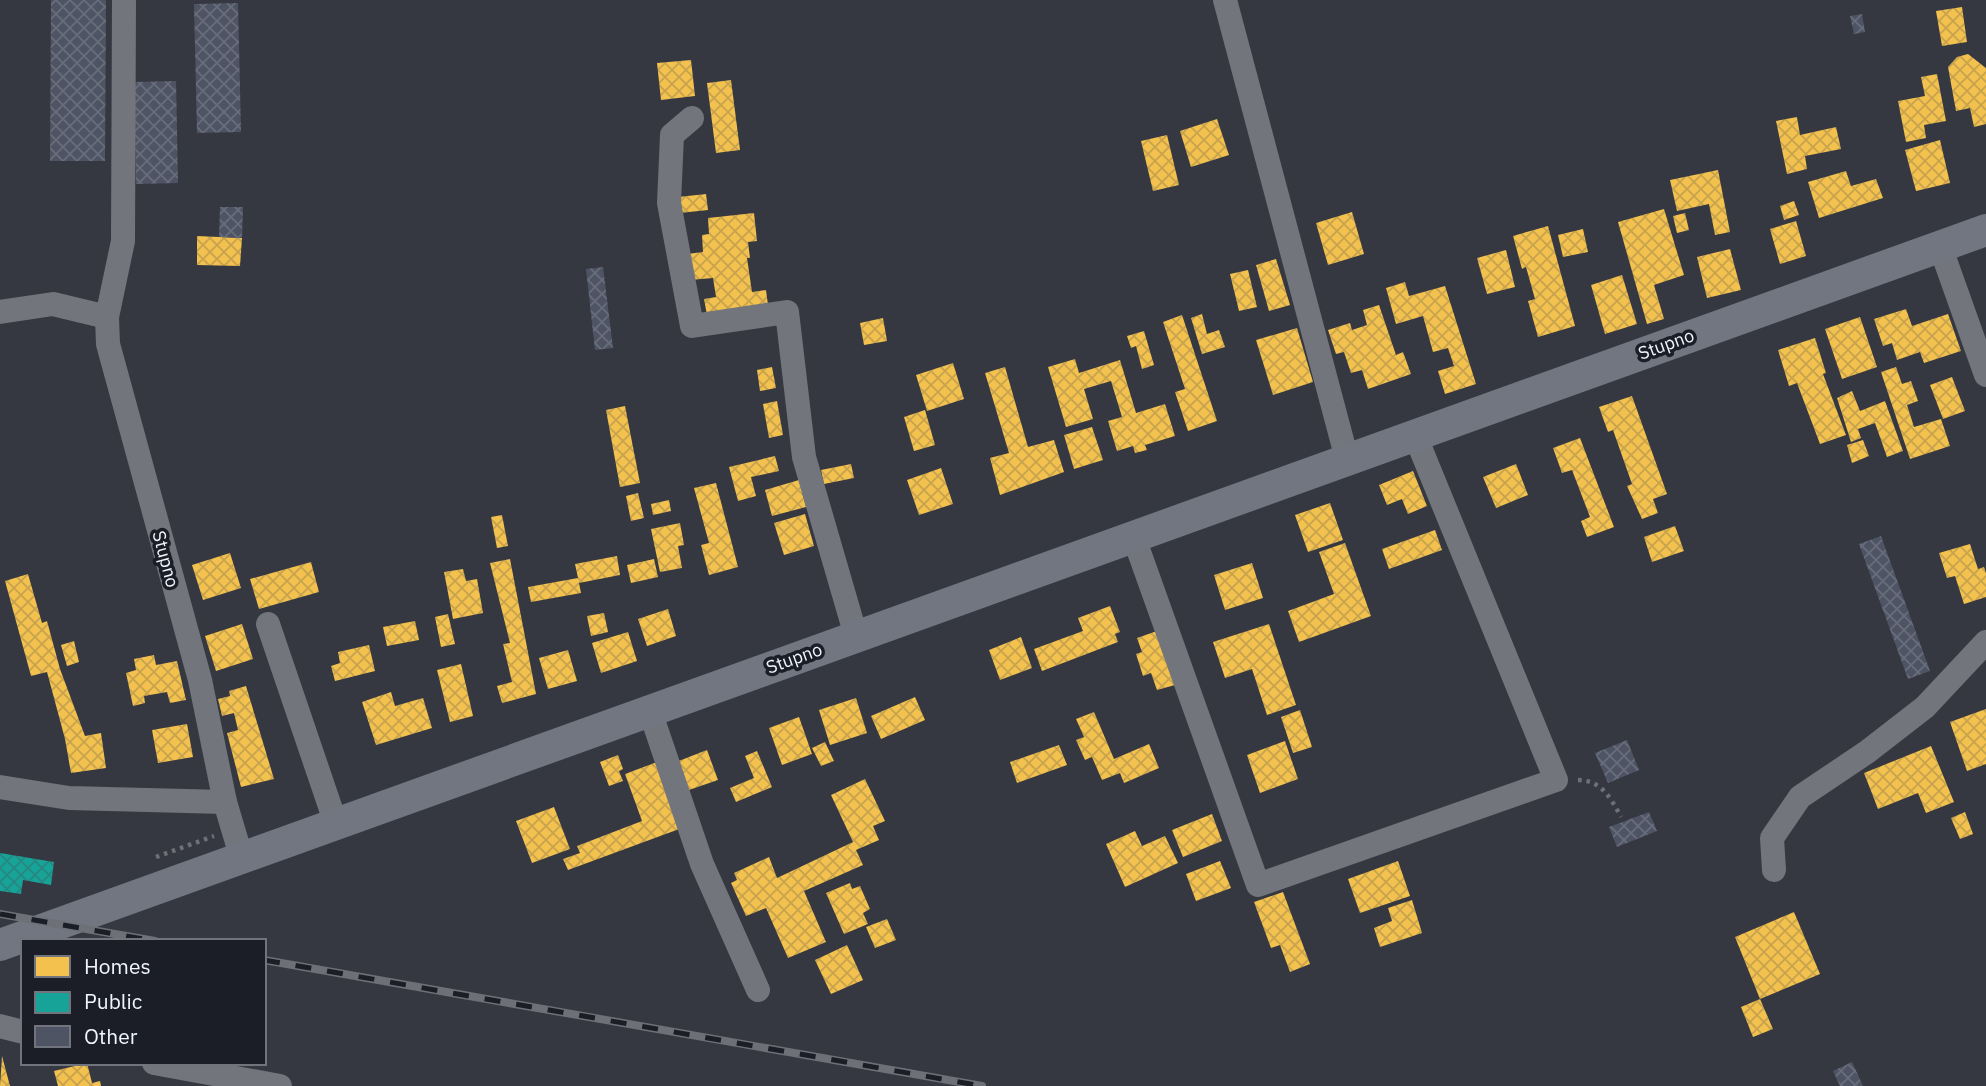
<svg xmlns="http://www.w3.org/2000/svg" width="1986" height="1086" font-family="'IBM Plex Sans',sans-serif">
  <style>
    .homes { fill: url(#homes-cross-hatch) }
    .public { fill: url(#public-cross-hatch) }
    .building { fill: url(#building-cross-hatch) }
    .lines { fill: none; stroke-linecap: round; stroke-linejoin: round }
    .path { stroke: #6d7077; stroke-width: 4.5; stroke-dasharray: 3.5 5; stroke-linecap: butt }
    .minor { stroke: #72757c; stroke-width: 24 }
    .major { stroke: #717681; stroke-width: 32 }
    .rail-casing { stroke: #6d7077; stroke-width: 8 }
    .rail { stroke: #1b1e26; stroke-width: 5; stroke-dasharray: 16; stroke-linecap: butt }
    .labels { text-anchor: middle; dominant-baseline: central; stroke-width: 7; stroke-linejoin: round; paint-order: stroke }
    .street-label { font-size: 18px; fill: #f1f5fe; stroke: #1b1e26 }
  </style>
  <defs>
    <pattern id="homes-cross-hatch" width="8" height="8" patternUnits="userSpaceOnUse" patternTransform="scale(1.75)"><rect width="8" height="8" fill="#f2c14e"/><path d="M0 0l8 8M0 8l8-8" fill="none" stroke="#c8a34e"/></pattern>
    <pattern id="public-cross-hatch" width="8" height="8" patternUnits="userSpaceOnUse" patternTransform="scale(1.75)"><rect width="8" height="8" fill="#17a398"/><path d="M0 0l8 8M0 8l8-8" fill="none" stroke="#268881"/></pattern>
    <pattern id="building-cross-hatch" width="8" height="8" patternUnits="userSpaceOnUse" patternTransform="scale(1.75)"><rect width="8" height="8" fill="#4e5464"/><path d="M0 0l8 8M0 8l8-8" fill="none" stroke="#686d7b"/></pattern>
  </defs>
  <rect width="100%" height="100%" fill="#353841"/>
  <!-- homes -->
  <g class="homes">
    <path d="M1962,7L1967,42L1942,46L1936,11Z"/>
    <path d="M1968,54L1986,68V124L1974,127L1970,108L1956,111L1948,67L1957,57Z"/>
    <path d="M691,60L695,96L661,100L657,63Z"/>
    <path d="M1937,74L1946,121L1924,125L1926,138L1906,142L1898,101L1925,96L1921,77Z"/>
    <path d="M731,80L740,150L716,153L707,83Z"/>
    <path d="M1797,117L1800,135L1836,127L1841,149L1805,156L1807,169L1787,174L1776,121Z"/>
    <path d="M1217,119L1229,155L1191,167L1180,131Z"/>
    <path d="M1167,135L1179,185L1153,191L1141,141Z"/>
    <path d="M1940,140L1950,183L1916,191L1905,150Z"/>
    <path d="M1718,170L1730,232L1715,235L1709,204L1677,211L1670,180Z"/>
    <path d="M1846,171L1851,186L1876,179L1883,198L1819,218L1808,182Z"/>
    <path d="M706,194L708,210L680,213L678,197Z"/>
    <path d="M1794,201L1799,215L1784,220L1780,206Z"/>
    <path d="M1664,209L1684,275L1654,285L1664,319L1647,324L1618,222Z"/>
    <path d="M1352,212L1364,254L1328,265L1316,223Z"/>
    <path d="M754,213L757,241L748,242L750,258H747L752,292L766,290L768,305L707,315L704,299L716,297L713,278L690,280L687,254L703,252L702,235L709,234L708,218Z"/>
    <path d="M1685,213L1689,230L1677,233L1673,216Z"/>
    <path d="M1796,221L1806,256L1780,264L1770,229Z"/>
    <path d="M1548,226L1575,326L1538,337L1528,301L1535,299L1526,267L1522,269L1513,236Z"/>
    <path d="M1583,229L1588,252L1563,257L1558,235Z"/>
    <path d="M197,236L242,238L240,266L197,265Z"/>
    <path d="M1730,249L1741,290L1707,298L1697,257Z"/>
    <path d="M1506,250L1515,287L1487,294L1477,258Z"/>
    <path d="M1276,259L1290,305L1269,311L1256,265Z"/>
    <path d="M1248,270L1257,307L1239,311L1230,274Z"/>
    <path d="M1622,275L1637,324L1605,334L1591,285Z"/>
    <path d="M1405,282L1409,296L1445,286L1476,384L1445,394L1438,371L1454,366L1448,348L1433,352L1423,316L1396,324L1386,288Z"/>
    <path d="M1379,305L1396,355L1403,352L1411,374L1368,389L1362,370L1351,373L1344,352L1336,354L1328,330L1350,323L1352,330L1367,325L1363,310Z"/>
    <path d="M1906,309L1912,326L1948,314L1961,351L1924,363L1920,352L1897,360L1892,343L1883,346L1874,319Z"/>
    <path d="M1202,314L1207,334L1219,330L1225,347L1202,354L1191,318Z"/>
    <path d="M1182,315L1217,421L1188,431L1175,392L1185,389L1163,322Z"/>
    <path d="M1860,317L1877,367L1842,379L1825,329Z"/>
    <path d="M883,318L887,341L864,345L860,323Z"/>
    <path d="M1297,328L1313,382L1273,395L1256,340Z"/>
    <path d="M1144,331L1154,365L1142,369L1136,346L1131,348L1127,336Z"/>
    <path d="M1815,338L1826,373L1823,374L1846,435L1820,444L1797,383L1789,386L1778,350Z"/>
    <path d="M1075,359L1079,373L1120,360L1136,413L1165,404L1175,436L1145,445L1147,450L1135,453L1133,446L1117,451L1108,421L1122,417L1111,381L1084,389L1093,419L1066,427L1048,367Z"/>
    <path d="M953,363L964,399L927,411L916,375Z"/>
    <path d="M772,367L776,388L760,391L757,370Z"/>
    <path d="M1005,367L1028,447L1054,440L1064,472L1000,495L990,458L1009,453L985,373Z"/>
    <path d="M1896,367L1902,384L1911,381L1918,401L1907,405L1914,427L1941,419L1950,446L1910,459L1881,372Z"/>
    <path d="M1952,377L1965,411L1943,419L1930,385Z"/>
    <path d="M1852,391L1860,411L1885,401L1903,451L1887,457L1875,423L1858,429L1861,438L1851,442L1837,398Z"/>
    <path d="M1632,396L1667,494L1653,499L1658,513L1642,519L1627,486L1632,484L1613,430L1608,432L1599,407Z"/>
    <path d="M777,401L783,435L769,438L763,404Z"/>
    <path d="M625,406L640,483L620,487L606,410Z"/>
    <path d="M925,410L935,445L914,451L904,417Z"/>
    <path d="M1092,427L1103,460L1074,469L1064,435Z"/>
    <path d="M1580,438L1614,527L1587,537L1581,521L1590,517L1572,470L1562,473L1553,448Z"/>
    <path d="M1863,440L1869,456L1852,463L1847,445Z"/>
    <path d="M775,456L779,471L751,477L756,496L738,501L729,467Z"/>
    <path d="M851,464L854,478L824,484L821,470Z"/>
    <path d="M1516,464L1528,495L1496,508L1483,477Z"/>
    <path d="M941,468L953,504L919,515L907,480Z"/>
    <path d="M1413,471L1427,506L1408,514L1402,499L1387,505L1379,485Z"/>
    <path d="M799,480L806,507L772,516L765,490Z"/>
    <path d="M716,483L738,567L709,575L701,545L709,543L694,488Z"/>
    <path d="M638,493L644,518L631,521L626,496Z"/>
    <path d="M669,500L671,511L653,515L651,504Z"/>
    <path d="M1330,503L1343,540L1308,552L1295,515Z"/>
    <path d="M805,514L814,546L784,555L774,523Z"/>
    <path d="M502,515L508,546L497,548L491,517Z"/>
    <path d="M680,523L684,545L678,546L682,568L660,572L651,529Z"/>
    <path d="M1675,526L1684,551L1652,562L1644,537Z"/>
    <path d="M1435,530L1442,550L1389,569L1382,549Z"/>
    <path d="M1345,543L1371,616L1299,642L1288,611L1334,594L1319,552Z"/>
    <path d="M1970,544L1978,569L1984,567L1986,573V597L1964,604L1955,576L1947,578L1939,553Z"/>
    <path d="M230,553L241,588L203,600L192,565Z"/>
    <path d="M617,556L620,575L579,583L581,593L531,602L528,587L578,578L575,564Z"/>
    <path d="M510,559L536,694L502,703L497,686L512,682L503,644L510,643L490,563Z"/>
    <path d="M654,559L658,577L631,583L627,565Z"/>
    <path d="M311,562L319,592L259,609L250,579Z"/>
    <path d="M1252,563L1263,598L1225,610L1214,575Z"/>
    <path d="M463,569L466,581L477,579L483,613L453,619L444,572Z"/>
    <path d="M28,574L42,623L47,621L60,669L85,736L101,733L106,768L71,773L65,739L47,672L31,676L5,581Z"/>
    <path d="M1110,606L1120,632L1115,634L1118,642L1042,671L1034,649L1083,631L1078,618Z"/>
    <path d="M668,609L676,636L647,646L638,619Z"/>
    <path d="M604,613L608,632L591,636L587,616Z"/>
    <path d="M448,614L455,644L441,647L435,617Z"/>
    <path d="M415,621L419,640L387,646L383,627Z"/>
    <path d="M242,624L253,659L216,671L205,636Z"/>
    <path d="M1269,624L1296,705L1267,715L1252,669L1225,678L1213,642Z"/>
    <path d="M1157,631L1175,685L1157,690L1151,673L1143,676L1136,654L1142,652L1137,638Z"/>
    <path d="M628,632L637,661L601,673L592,643Z"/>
    <path d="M1021,637L1032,668L1000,680L989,650Z"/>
    <path d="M74,641L79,662L67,666L61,645Z"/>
    <path d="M369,645L375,671L335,681L331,666L340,663L338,652Z"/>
    <path d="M568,650L577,681L548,689L539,658Z"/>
    <path d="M154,655L156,665L177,661L186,700L170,703L167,692L144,696L145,703L133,706L126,673L136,670L134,659Z"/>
    <path d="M461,664L473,716L450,722L437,670Z"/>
    <path d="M246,686L274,779L241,787L227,733L238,730L234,713L222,716L218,699L230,696L229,691Z"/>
    <path d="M391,692L395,706L423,698L432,728L376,745L362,702Z"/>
    <path d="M915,697L925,720L881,739L871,716Z"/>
    <path d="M856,698L867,733L830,745L819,710Z"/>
    <path d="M1986,709V764L1967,771L1950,722Z"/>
    <path d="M1300,710L1312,747L1293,753L1281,717Z"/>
    <path d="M1094,712L1114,759L1149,744L1159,768L1124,783L1120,773L1102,780L1092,757L1085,760L1076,740L1084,737L1076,719Z"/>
    <path d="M799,717L812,754L782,765L769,728Z"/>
    <path d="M187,724L193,757L158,763L152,730Z"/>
    <path d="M1285,741L1298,779L1260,793L1247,755Z"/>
    <path d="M825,742L834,761L821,766L812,748Z"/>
    <path d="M1059,745L1067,765L1017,783L1010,762Z"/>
    <path d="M1931,746L1954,802L1926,813L1918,793L1878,809L1864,773Z"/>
    <path d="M707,750L718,780L686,791L676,762Z"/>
    <path d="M757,751L772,787L736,802L730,788L754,778L745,756Z"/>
    <path d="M618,755L623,769L619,771L623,781L609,786L600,762Z"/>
    <path d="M657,762L682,828L568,870L563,859L580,853L577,846L642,821L625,774Z"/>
    <path d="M865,779L885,821L873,826L879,840L856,850L863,865L804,891L826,942L788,958L766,908L746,916L731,883L737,880L734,873L769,857L777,878L853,842L831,795Z"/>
    <path d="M554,807L570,849L532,863L516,821Z"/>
    <path d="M1965,812L1973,834L1960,839L1951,818Z"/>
    <path d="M1212,814L1222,841L1183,857L1172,830Z"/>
    <path d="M1135,831L1142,846L1165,836L1178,863L1125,887L1106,844Z"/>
    <path d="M1220,861L1231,888L1196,901L1186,874Z"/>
    <path d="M1398,861L1410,896L1360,913L1348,879Z"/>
    <path d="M850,883L852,889L860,886L870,909L863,913L868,924L844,934L826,893Z"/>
    <path d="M1283,892L1310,964L1290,972L1280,945L1271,948L1254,902Z"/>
    <path d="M1412,900L1422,933L1380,947L1374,928L1392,921L1388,908Z"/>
    <path d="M1794,912L1820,974L1760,999L1735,937Z"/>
    <path d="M887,919L896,940L875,948L866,927Z"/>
    <path d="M847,945L863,980L831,994L815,960Z"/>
    <path d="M1760,999L1773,1029L1753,1037L1741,1007Z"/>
    <path d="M2,1056L10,1086H0Z"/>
    <path d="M87,1063L92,1083L100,1081L101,1086H58L54,1071Z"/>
  </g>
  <!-- public -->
  <path class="public" d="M0,853L54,862L51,885L23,880L21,894L0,891Z"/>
  <!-- building -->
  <g class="building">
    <path d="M51,0H106L105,161H50Z"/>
    <path d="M238,3L241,132L197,133L194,4Z"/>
    <path d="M1862,14L1865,32L1854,34L1850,16Z"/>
    <path d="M176,81L178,183L136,184L134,82Z"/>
    <path d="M220,207H243L242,238L219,237Z"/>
    <path d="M603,267L613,348L595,350L586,269Z"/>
    <path d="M1881,536L1930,671L1908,679L1859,544Z"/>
    <path d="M1627,740L1639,770L1608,783L1595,753Z"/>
    <path d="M1649,812L1657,831L1617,847L1609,827Z"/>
    <path d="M1852,1062L1863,1086H1840L1833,1071Z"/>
  </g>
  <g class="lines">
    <!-- path -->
    <g class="path">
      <path d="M1578,780C1602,780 1611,799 1621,817"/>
      <path d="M156,857L214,836"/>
    </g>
    <!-- minor -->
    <g class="minor">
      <path d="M1225,0L1347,459"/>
      <path d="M692,118L672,135L669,203L692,326L787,312L804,457L856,636"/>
      <path d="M1940,246L1986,375"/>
      <path d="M0,312L53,304L107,317L123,241L124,0"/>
      <path d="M107,317L108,344L200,680L225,802L242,859"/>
      <path d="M1133,535L1258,885L1556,780L1415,435"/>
      <path d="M268,624L336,824"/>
      <path d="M650,711L702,864L758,990"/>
      <path d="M0,787L69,798L225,802"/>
      <path d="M1774,870L1772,838L1800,797L1867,752L1925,707L1986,642"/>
      <path d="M0,1026L23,1032"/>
      <path d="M154,1063L280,1086"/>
    </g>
    <!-- major -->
    <path class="major" d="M0,945L1986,230"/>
    <defs>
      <g id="rail">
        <path d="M0,914L155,941"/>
        <path d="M264,960L982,1086"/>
      </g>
    </defs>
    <!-- rail casing -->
    <use href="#rail" class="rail-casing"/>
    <!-- rail -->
    <use href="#rail" class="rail"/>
  </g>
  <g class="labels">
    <!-- street labels -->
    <g class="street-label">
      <text transform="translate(1666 344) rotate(-20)">Stupno</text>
      <text transform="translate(166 559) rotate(75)">Stupno</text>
      <text transform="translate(794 658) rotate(-20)">Stupno</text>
    </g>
  </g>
  <!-- legend -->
  <rect x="21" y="939" width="245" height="126" fill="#1b1e26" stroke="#71747c" stroke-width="2"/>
  <rect x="35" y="956" width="35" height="21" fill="#f2c14e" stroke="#71747c" stroke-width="2"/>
  <text x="84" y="974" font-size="21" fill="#f1f5fe">Homes</text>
  <rect x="35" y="992" width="35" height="21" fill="#17a398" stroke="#71747c" stroke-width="2"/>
  <text x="84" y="1009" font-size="21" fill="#f1f5fe">Public</text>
  <rect x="35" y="1026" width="35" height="21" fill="#4e5464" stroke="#71747c" stroke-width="2"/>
  <text x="84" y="1044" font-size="21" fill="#f1f5fe">Other</text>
</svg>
